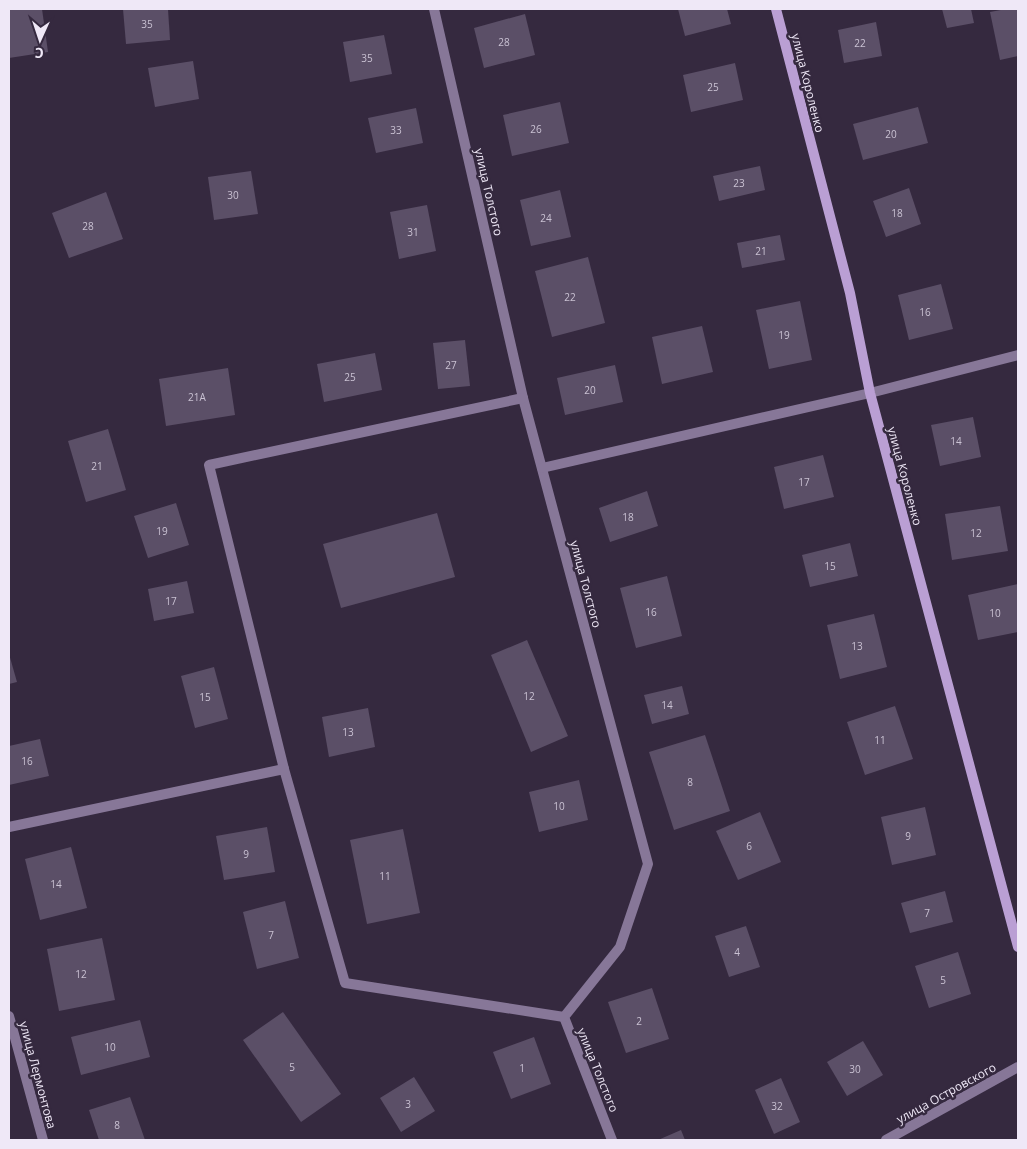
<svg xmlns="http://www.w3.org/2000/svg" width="1027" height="1149" font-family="'Open Sans',sans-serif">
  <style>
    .building { fill: #5b4f67 }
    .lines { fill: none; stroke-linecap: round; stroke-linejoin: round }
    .street { stroke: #877798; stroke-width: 10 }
    .secondary { stroke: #ba9fd4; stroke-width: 10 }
    .labels { text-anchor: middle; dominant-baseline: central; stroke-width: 5; stroke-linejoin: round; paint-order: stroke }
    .number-label { font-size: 10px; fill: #cac2d3 }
    .street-label { font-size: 12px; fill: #efe8f7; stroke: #35293f }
  </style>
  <rect width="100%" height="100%" fill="#35293f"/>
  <!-- building -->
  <g class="building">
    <path d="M9,9H42L48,52L9,58Z"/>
    <path d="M123,9H168L170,40L126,44Z"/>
    <path d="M678,9H727L731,24L685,36Z"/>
    <path d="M942,9H971L974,23L947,28Z"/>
    <path d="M1006,9H1018V56L1000,60L990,12Z"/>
    <path d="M525,14L535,55L484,68L474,28Z"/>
    <path d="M876,22L882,56L844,63L838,30Z"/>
    <path d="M384,35L392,74L350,82L343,42Z"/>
    <path d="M193,61L199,99L155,107L148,68Z"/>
    <path d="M735,63L743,100L691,112L683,75Z"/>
    <path d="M560,102L569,143L512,156L503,115Z"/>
    <path d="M918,107L928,143L863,160L853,124Z"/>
    <path d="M416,108L423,143L376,153L368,118Z"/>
    <path d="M760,166L765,190L719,201L713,176Z"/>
    <path d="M251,171L258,214L214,220L208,177Z"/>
    <path d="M909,188L921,224L886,237L873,201Z"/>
    <path d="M560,190L571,237L531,246L520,200Z"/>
    <path d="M106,192L123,239L69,258L52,213Z"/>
    <path d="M427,205L436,251L399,259L390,212Z"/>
    <path d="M780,235L785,260L742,268L737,243Z"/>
    <path d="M588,257L605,323L552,337L535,271Z"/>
    <path d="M941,284L953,329L909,340L898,295Z"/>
    <path d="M800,301L812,360L769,369L756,310Z"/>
    <path d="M702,326L713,372L662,384L652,337Z"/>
    <path d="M465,340L470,386L438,389L433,343Z"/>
    <path d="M375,353L382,390L324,402L317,364Z"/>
    <path d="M615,365L623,402L565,415L557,378Z"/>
    <path d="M228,368L235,415L166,426L159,379Z"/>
    <path d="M973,417L981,457L940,466L931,425Z"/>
    <path d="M108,429L126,490L86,502L68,441Z"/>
    <path d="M823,455L834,497L784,509L774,467Z"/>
    <path d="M647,491L658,526L610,542L599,508Z"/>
    <path d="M176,503L189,545L148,558L134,516Z"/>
    <path d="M1000,506L1008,551L952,560L945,514Z"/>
    <path d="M437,513L455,577L341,608L323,544Z"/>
    <path d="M850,543L858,576L810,587L802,555Z"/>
    <path d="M667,576L682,636L636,648L620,588Z"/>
    <path d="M187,581L194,613L154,621L148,589Z"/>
    <path d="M1018,584V632L978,640L968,595Z"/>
    <path d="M874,614L887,667L840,679L827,625Z"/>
    <path d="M527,640L568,736L531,752L491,655Z"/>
    <path d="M9,654L17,682L9,684Z"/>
    <path d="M214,667L228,719L195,728L181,676Z"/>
    <path d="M682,686L689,714L652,724L644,695Z"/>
    <path d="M895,706L913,759L865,775L847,722Z"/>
    <path d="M368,708L375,747L329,757L322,717Z"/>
    <path d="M705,735L730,811L674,830L649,752Z"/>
    <path d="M40,739L49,776L9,785V746Z"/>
    <path d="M579,780L588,820L539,832L529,792Z"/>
    <path d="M925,807L936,855L892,865L881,817Z"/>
    <path d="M760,812L781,862L738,880L716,831Z"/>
    <path d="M267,827L275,872L224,880L216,836Z"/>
    <path d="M403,829L420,913L367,924L350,840Z"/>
    <path d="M71,847L87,908L40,920L25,859Z"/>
    <path d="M945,891L953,922L910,933L901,903Z"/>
    <path d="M285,901L299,958L257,969L243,912Z"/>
    <path d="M746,926L760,967L729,977L715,936Z"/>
    <path d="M102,938L115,1000L59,1011L47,949Z"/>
    <path d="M958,952L971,994L929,1008L915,966Z"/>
    <path d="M652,988L669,1039L626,1053L608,1002Z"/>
    <path d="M283,1012L341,1094L301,1122L243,1040Z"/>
    <path d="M140,1020L150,1057L81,1075L71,1037Z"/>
    <path d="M534,1037L551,1084L511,1099L493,1052Z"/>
    <path d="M863,1041L883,1075L847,1096L827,1062Z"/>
    <path d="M414,1077L435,1111L401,1132L380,1098Z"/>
    <path d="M781,1078L800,1122L774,1134L755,1090Z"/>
    <path d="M130,1097L145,1140H99L89,1110Z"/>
    <path d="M681,1130L685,1140H658Z"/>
  </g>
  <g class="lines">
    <!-- street -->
    <g class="street">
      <path d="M434,9L523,398L648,864L620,947L564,1017L612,1140"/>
      <path d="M542,468L870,393L1018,355"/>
      <path d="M284,769L209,465L523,398"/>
      <path d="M9,827L284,769L345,983L564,1017"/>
      <path d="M9,1016L43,1140"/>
      <path d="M886,1140L1018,1067"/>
    </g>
    <!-- secondary -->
    <path class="secondary" d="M776,9L850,293L870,393L1018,947"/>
  </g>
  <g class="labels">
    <!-- number labels -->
    <g class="number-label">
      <text x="147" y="24">35</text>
      <text x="504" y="42">28</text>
      <text x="860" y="43">22</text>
      <text x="367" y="58">35</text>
      <text x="713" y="87">25</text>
      <text x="536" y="129">26</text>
      <text x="396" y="130">33</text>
      <text x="891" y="134">20</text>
      <text x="739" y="183">23</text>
      <text x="233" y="195">30</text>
      <text x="897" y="213">18</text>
      <text x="546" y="218">24</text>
      <text x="88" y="226">28</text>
      <text x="413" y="232">31</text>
      <text x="761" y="251">21</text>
      <text x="570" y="297">22</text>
      <text x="925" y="312">16</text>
      <text x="784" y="335">19</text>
      <text x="451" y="365">27</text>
      <text x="350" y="377">25</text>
      <text x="590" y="390">20</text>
      <text x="197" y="397">21А</text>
      <text x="956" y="441">14</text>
      <text x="97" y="466">21</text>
      <text x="804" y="482">17</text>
      <text x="628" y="517">18</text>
      <text x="162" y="531">19</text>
      <text x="976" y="533">12</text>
      <text x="830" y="566">15</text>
      <text x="171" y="601">17</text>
      <text x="651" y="612">16</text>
      <text x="995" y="613">10</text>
      <text x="857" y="646">13</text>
      <text x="529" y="696">12</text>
      <text x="205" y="697">15</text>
      <text x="667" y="705">14</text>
      <text x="348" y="732">13</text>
      <text x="880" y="740">11</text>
      <text x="27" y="761">16</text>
      <text x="690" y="782">8</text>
      <text x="559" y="806">10</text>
      <text x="908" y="836">9</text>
      <text x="749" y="846">6</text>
      <text x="246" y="854">9</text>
      <text x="385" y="876">11</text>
      <text x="56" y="884">14</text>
      <text x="927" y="913">7</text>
      <text x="271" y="935">7</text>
      <text x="737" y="952">4</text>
      <text x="81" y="974">12</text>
      <text x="943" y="980">5</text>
      <text x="639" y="1021">2</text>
      <text x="110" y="1047">10</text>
      <text x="292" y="1067">5</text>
      <text x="522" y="1068">1</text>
      <text x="855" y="1069">30</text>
      <text x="408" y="1104">3</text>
      <text x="777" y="1106">32</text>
      <text x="117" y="1125">8</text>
    </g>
    <!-- street labels -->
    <g class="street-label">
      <text transform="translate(808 83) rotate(76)">улица Короленко</text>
      <text transform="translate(489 192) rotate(77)">улица Толстого</text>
      <text transform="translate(905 476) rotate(75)">улица Короленко</text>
      <text transform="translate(586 584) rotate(75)">улица Толстого</text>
      <text transform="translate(598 1070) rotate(68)">улица Толстого</text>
      <text transform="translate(38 1075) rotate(75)">улица Лермонтова</text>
      <text transform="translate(946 1093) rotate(-29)">улица Островского</text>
    </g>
  </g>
  <!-- border -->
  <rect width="1027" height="1149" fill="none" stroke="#efe8f7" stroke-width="20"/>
  <!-- north arrow -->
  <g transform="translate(40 40) rotate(183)" stroke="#35293f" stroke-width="4" paint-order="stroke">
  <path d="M0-4L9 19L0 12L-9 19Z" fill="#efe8f7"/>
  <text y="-8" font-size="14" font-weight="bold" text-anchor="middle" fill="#efe8f7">С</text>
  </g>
</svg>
